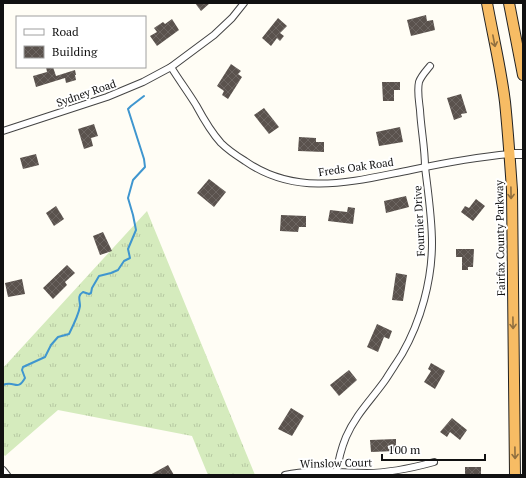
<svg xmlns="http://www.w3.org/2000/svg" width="526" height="478" font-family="'PT Serif',serif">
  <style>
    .grass { fill: url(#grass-tufts) }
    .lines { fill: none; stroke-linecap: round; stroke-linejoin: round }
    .stream { stroke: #3f96cf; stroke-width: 2 }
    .building { fill: url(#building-cross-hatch) }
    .minor-casing { stroke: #444; stroke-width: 8 }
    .tertiary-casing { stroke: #444; stroke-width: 10 }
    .trunk-casing { stroke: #222; stroke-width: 12 }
    .minor { stroke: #fff; stroke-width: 6 }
    .tertiary { stroke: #fff; stroke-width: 8 }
    .trunk { stroke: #f7bc64; stroke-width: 10 }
    .oneway { stroke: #906f3f }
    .labels { text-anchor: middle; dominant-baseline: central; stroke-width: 4; stroke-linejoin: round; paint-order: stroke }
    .street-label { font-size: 11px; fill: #111; stroke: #fff }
  </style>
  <defs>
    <pattern id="grass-tufts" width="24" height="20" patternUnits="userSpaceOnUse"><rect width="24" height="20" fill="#d5ebbd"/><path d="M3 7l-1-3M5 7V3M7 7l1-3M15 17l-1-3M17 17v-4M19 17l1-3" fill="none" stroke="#b6c8a1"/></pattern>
    <pattern id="building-cross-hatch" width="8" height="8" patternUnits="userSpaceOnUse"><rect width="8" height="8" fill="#5a524d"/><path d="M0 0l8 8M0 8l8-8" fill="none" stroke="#6d6662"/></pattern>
  </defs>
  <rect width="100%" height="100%" fill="#fffdf5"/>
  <!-- grass -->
  <path class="grass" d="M147,211L255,475H208L192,436L58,410L5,456L3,454V368Z"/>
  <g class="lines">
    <!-- stream -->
    <path class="stream" d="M3,385C15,380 17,392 25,378L22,370L23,367L45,357L51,345L58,337L69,334C72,328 79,313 80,306C80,300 77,296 83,292L89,294L91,293L92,288L99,276L111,273L118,270L124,261L130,258L128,249L136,230L133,215L128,198L133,180L145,167L144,159L128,109L131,106L144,96"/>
  </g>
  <!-- building -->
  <g class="building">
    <path d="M195,3H210L201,11Z"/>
    <path d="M426,15L427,21L433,20L435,30L411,36L407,20Z"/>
    <path d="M278,18L287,26L280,33L284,36L280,41L277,38L271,46L262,38Z"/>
    <path d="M172,19L179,30L157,46L150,36L157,32L154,28L163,22L165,24Z"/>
    <path d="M231,64L241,71L238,74L242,77L228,99L222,95L224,91L217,86Z"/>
    <path d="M46,67H53L56,76L75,70L76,75H75L76,80L66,83L65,78L36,87L33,76L47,72Z"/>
    <path d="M382,82H400V90H394V101H383Z"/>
    <path d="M461,94L467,113L461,114L462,117L454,120L447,98Z"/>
    <path d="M264,108L279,127L269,134L254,115Z"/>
    <path d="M94,124L98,136L91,138L93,146L84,149L78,129Z"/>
    <path d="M400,127L403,142L379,146L376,132Z"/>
    <path d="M299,137L316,138V142H324V152L298,151Z"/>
    <path d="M36,154L39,165L23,169L20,158Z"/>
    <path d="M209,179L226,192L214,207L197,193Z"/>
    <path d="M406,196L409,207L386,213L384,201Z"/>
    <path d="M476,199L485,206L473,221L461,212L465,206L469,208Z"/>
    <path d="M56,206L64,219L54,226L46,213Z"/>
    <path d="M348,207L355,208L353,224L328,221L330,210L347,212Z"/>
    <path d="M281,215L306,216V227H299L298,232L280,231Z"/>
    <path d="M103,232L112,251L100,255L93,236Z"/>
    <path d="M456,249H474L473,267H468V270H462V257H456Z"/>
    <path d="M67,265L75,273L65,282L67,285L53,299L43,288Z"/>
    <path d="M396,273L407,275L403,301L392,300Z"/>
    <path d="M22,279L25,294L8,297L5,283Z"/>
    <path d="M377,324L392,331L389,339L384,337L378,352L367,347Z"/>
    <path d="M431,363L445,371L435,389L424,382L431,371L428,369Z"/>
    <path d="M349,370L357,380L339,396L330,385Z"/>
    <path d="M291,408L304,416L292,436L278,429Z"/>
    <path d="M452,418L467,430L460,440L450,432L447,437L440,432Z"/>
    <path d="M396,439V451L371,452L370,440Z"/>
    <path d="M168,465L174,475H150Z"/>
    <rect x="465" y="467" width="16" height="8"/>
  </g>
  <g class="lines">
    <defs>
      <g id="minor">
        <path d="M171,67C179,80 188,92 196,105C203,118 211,132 221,143C228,150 237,156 245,161C298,198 354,181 411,170C444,163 477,157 510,154"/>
        <path d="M3,131L107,97L143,82L171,67L214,35L232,18L244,3"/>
        <path d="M3,470L7,475"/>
        <path d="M285,475C312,469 340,473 367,473C390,473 412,468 434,462"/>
        <path d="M336,475C338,462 341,449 346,437C356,414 372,399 386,379C391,371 397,362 402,354C421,321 432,280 432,243C432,218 428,192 425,167C425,148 421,129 420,110C419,101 417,91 419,82C421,76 426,71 430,66"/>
      </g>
      <path id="tertiary" d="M510,154H523"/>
      <g id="trunk">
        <path d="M487,3C493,36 501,69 505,102C508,131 510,161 512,190L515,475"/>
        <path d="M509,3L523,75"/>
      </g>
    </defs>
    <!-- minor casing -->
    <use href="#minor" class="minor-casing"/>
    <!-- tertiary casing -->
    <use href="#tertiary" class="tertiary-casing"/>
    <!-- trunk casing -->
    <use href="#trunk" class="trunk-casing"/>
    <!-- minor -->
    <use href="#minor" class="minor"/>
    <!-- tertiary -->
    <use href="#tertiary" class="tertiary"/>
    <!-- trunk -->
    <use href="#trunk" class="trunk"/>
  </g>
  <!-- one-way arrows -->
  <defs><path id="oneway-shaft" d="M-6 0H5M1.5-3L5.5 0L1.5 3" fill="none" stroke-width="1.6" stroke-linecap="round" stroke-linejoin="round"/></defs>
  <g class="oneway">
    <use href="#oneway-shaft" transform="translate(494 41) rotate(79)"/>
    <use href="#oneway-shaft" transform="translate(511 193) rotate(89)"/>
    <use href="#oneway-shaft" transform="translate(513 323) rotate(89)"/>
    <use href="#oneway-shaft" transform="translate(515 453) rotate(89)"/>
  </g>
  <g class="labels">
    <!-- street labels -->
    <g class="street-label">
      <text transform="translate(86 93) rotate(-19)">Sydney Road</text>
      <text transform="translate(356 167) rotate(-8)">Freds Oak Road</text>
      <text transform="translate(419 221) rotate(-93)">Fournier Drive</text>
      <text transform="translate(500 238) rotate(-91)">Fairfax County Parkway</text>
      <text transform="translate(336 463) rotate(-1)">Winslow Court</text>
    </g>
  </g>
  <!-- border -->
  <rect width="526" height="478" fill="none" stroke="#111111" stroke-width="8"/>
  <!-- legend -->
  <rect x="16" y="16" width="130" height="52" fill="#ffffff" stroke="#a0a0a0"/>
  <rect x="24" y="29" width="20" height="6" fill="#ffffff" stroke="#a0a0a0"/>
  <text x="52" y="36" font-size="12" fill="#111111">Road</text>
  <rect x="24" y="46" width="20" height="12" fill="url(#building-cross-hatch)" stroke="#a0a0a0"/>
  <text x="52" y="56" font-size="12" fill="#111111">Building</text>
  <!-- scale -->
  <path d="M382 454v6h103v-6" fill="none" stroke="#111111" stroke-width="2"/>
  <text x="388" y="454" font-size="12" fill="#111111" stroke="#ffffff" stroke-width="3" paint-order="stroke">100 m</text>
</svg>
